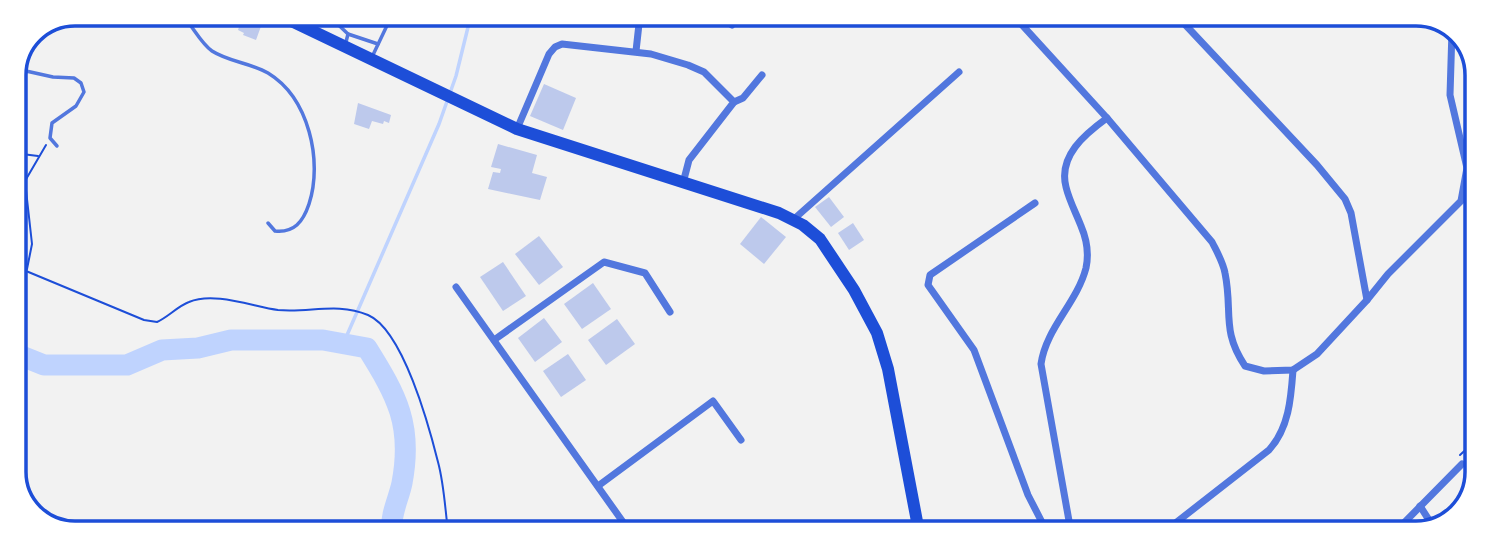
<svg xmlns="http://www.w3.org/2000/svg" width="1491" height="547" font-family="'Fira Sans',sans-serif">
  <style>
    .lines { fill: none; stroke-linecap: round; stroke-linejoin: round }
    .stream { stroke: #bfd3fe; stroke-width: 3.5 }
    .river { stroke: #bfd3fe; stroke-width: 21 }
    .building { fill: #bdc9ec }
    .path { stroke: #1d4ed8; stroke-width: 2 }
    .service { stroke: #5277de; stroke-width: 3.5 }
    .minor { stroke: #5277de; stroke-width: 7 }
    .primary { stroke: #1d4ed8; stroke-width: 12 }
    .rim { fill: none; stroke: #1d4ed8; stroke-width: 3.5 }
  </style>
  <rect width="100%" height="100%" fill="#f2f2f2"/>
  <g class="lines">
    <!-- stream -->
    <path class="stream" d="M344,342L439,124L456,76L471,15"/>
    <!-- river -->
    <path class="river" d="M14,353L44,365H127L162,350L198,348L231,340H323L367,348C397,396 413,425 402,483C399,498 390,515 392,530"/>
  </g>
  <!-- building -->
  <g class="building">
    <path d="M229,14H255L264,18L256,40L243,35L244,33L238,30L239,27L229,23Z"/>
    <path d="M544,84L576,98L563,130L530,116Z"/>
    <path d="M358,103L391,115L389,123L384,121L383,124L372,121L369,129L354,124Z"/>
    <path d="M498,144L537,155L532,173L547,177L540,200L488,189L493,172L500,173L501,169L491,167Z"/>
    <path d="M829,197L844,217L831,227L815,207Z"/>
    <path d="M761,217L786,237L764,264L740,244Z"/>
    <path d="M853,223L864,240L849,250L838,233Z"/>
    <path d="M539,236L563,267L539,285L515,254Z"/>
    <path d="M503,262L526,296L503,311L480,277Z"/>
    <path d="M593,283L611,309L582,329L564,304Z"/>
    <path d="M544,318L562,342L535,362L518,338Z"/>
    <path d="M617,319L635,344L606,365L588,340Z"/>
    <path d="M568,354L586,380L561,397L543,371Z"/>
  </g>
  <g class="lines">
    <!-- path -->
    <g class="path">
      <path d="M14,153L38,156"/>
      <path d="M14,266L144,320L157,322C168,317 178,306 189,302C214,291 254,307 278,310C310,313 337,302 368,315C403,330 429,426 438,462C444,484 445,508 448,531"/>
      <path d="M27,269L32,244L25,181L46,145"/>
      <path d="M1460,455L1474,442"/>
    </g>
    <!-- service -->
    <g class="service">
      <path d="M111,14C137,18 163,17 188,22C195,31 203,45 212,51C229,62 251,63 268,73C309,98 323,161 309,204C303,222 294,233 275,231L268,223"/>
      <path d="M328,15L348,34L346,42"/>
      <path d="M348,34L378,44"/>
      <path d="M372,57L392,15"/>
      <path d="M17,66L26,71L53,77L74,78L81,83L84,92L76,106L52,123L50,138L57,146"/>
    </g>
    <!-- minor -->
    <g class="minor">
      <path d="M718,16L732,25"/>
      <path d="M1014,16L1107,118"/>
      <path d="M1178,17L1317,165L1345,199L1351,213L1367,300"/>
      <path d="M636,51L640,15"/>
      <path d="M734,102L743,98L762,75"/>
      <path d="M517,129L549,54L555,47L562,44L651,54L688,65L704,72L734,102L689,160L683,183"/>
      <path d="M1035,203L930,275L928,285L974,350L1028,495L1047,532"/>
      <path d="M794,219L959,72"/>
      <path d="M456,287L623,522L627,531"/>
      <path d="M494,340L604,262L645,273L670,312"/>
      <path d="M598,486L713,401L741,440"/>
      <path d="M1420,506L1429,520V529"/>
      <path d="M636,531L643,529L653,531"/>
      <path d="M1071,532L1041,364C1046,328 1077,303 1086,268C1089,254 1087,240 1081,226C1076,213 1069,200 1066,187C1058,156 1085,134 1107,118L1212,242C1217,252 1223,262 1225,273C1233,312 1221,330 1245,366L1264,371L1293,370L1317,354L1367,300L1388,274L1461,201L1467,168L1450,95L1452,30"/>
      <path d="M1164,532L1269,450C1289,428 1291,398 1293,370"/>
      <path d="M1394,533L1462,464"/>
    </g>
    <!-- primary -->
    <path class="primary" d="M279,15L517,129L779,213L803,225L820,239L854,290L877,333L888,369L919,532"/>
  </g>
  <!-- crop -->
  <path d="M0 0H1491V547H0ZM75 26H1416A49 49 0 0 1 1465 75V472A49 49 0 0 1 1416 521H75A49 49 0 0 1 26 472V75A49 49 0 0 1 75 26Z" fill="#fff" fill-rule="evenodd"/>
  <path class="rim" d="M75 26H1416A49 49 0 0 1 1465 75V472A49 49 0 0 1 1416 521H75A49 49 0 0 1 26 472V75A49 49 0 0 1 75 26Z"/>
</svg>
